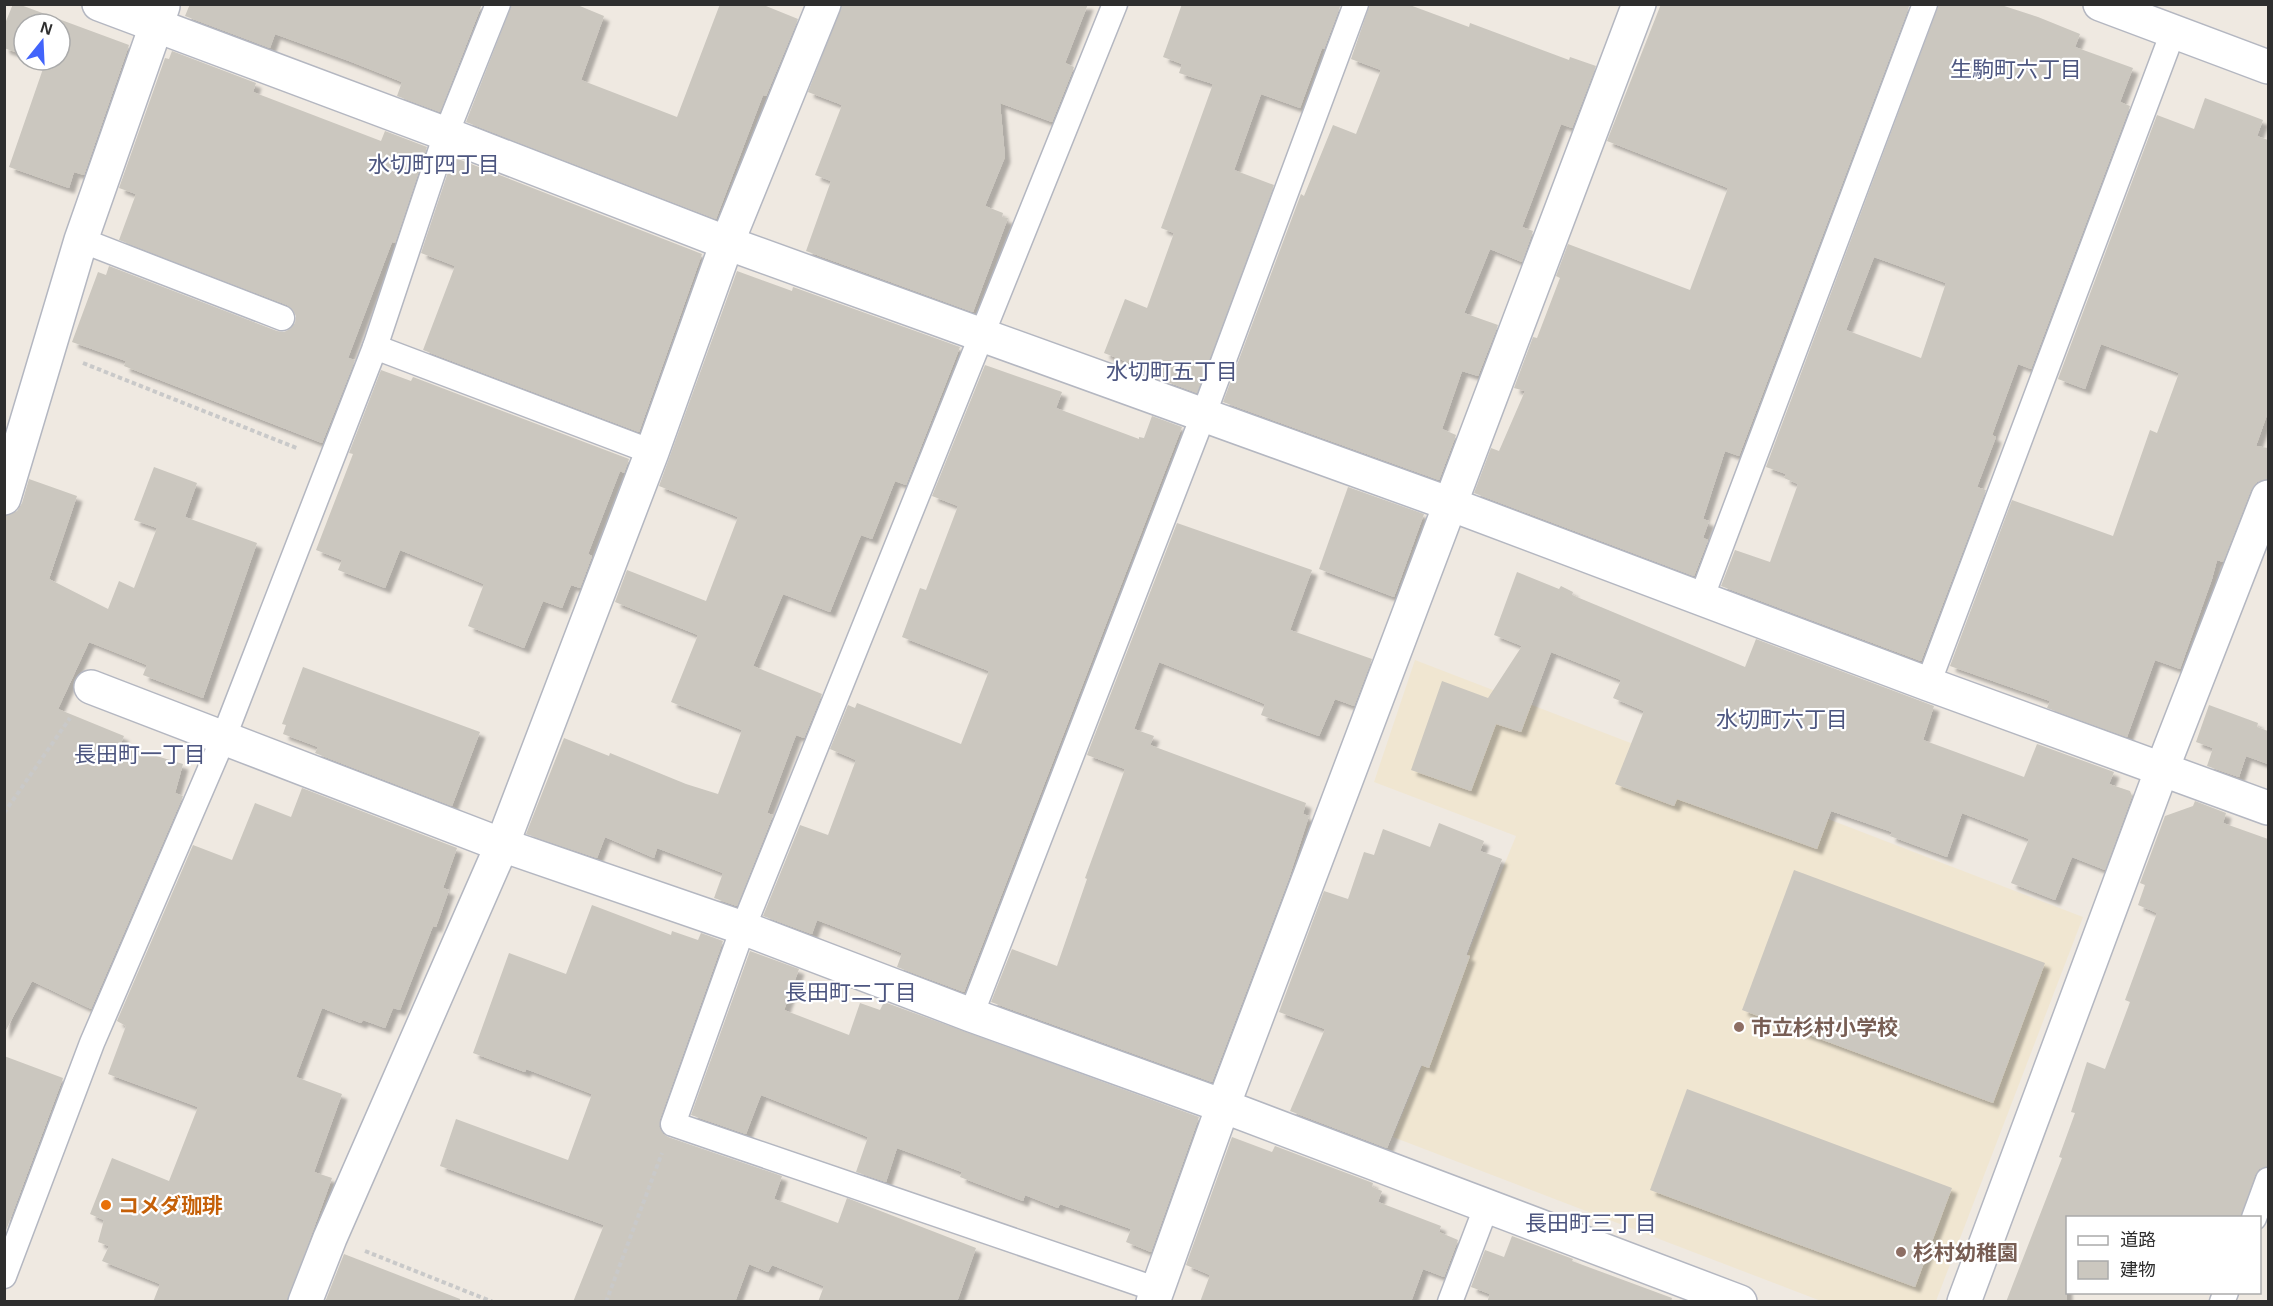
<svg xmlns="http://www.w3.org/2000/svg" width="2273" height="1306" font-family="Helvetica,'Noto Sans JP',sans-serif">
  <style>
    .education { fill: #f0e6d1 }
    .building { fill: #cbc7bf; fill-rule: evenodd; filter: url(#shadow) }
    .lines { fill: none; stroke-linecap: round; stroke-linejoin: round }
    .service-casing { stroke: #b4b7c1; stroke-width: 27 }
    .minor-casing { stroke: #b4b7c1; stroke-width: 36 }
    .path { stroke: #c9c9c9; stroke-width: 4; stroke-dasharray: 4.5 3; stroke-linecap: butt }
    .service { stroke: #fff; stroke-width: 24 }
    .minor { stroke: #fff; stroke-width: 33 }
    .education-dot { fill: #8d6e63; stroke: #fff; stroke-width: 2 }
    .food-dot { fill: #e8710a; stroke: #fff; stroke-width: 2 }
    .labels { text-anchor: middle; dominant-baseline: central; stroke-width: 4.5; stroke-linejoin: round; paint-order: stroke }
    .education-label { font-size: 21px; font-weight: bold; fill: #785e54; stroke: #fff; text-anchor: start }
    .food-label { font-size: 21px; font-weight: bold; fill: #c56008; stroke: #fff; text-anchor: start }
    .neighbourhood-label { font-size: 22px; fill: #4d5680; stroke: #fff }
  </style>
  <defs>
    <filter id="shadow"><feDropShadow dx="5.5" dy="5.5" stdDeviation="1.5" flood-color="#0004"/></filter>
  </defs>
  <rect width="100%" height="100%" fill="#efe9e1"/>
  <!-- education -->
  <path class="education" d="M1415,660L2083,917L1936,1301H1821L1393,1137L1516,836L1374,782Z"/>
  <!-- building -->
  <g class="building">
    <path d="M13,4H18L129,45L84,175L74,172L69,188L9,167L45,63L37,60H60V24H24V55L4,48V26Z"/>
    <path d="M190,4H482L440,112L397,96L402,82L349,61L275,34L270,48L185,16Z"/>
    <path d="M512,4H575L604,16L581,80L677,117L720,4H761L798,19L766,96L763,95L716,219L466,122Z"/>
    <path d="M842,4H1088L1065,63L1074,67L1052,122L1000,103L1005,157L985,206L1003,213L1002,217L1008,218L973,312L806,251L831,181L815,175L842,105L808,92Z"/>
    <path d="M1182,4H1341L1324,49L1322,48L1300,108L1261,94L1234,170L1274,185L1197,393L1165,381L1167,377L1104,353L1125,299L1147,308L1174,233L1161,228L1213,84L1179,73L1182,64L1163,57Z"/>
    <path d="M1370,4H1407L1469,27L1470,23L1569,60L1570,57L1596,66L1572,128L1561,124L1522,227L1533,231L1522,262L1490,249L1464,313L1498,325L1478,376L1462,371L1442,429L1456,435L1439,480L1223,402L1301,194L1304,196L1333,125L1356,134L1381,70L1351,59Z"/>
    <path d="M1661,4H1910L1739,456L1725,451L1703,519L1709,521L1703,538L1708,540L1694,576L1474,493L1491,448L1499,451L1525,391L1514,388L1533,337L1537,338L1560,278L1556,276L1568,244L1690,290L1728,188L1607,141Z"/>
    <path d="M1939,4H1998L2038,17L2080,34L2075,47L2133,68L2120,102L2130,106L2031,369L2018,364L1992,435L1996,437L1977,487L1986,490L1921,661L1721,586L1735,550L1770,562L1798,484L1784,478L1786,474L1766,467ZM1874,257L1946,283L1921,358L1846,330Z"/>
    <path d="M172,51L256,83L253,92L381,141L385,131L427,147L395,243L392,242L348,358L355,360L322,443L124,366L126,361L72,342L98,272L106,275L109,266L277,331L284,332L290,329L295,323L296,316L293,310L287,305L119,240L136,194L119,188L165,58L169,59Z"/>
    <path d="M2205,98L2263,120L2257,136L2268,140V412L2256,446L2268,448V479L2257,482L2251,490L2223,562L2217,560L2212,579L2180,669L2155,660L2127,737L2047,708L2050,701L1950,666L2012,500L2113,536L2150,430L2157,433L2179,373L2101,344L2085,389L2058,379L2157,115L2194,129Z"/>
    <path d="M453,157L702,254L639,432L423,350L455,266L421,253Z"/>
    <path d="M737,271L792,291L793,287L960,347L906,485L895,481L872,539L861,535L830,612L783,594L753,666L822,694L804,738L796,735L767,813L773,815L737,906L714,898L723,873L657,848L654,858L605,837L597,858L526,834L564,738L609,756L610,753L686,784L718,794L742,730L671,702L698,635L615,602L627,570L706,601L738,517L659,486Z"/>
    <path d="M985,365L1062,392L1056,408L1139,439V437L1144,438L1152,416L1182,427L964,992L897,967L902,953L817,920L812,934L763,916L800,825L828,835L856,760L830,749L848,705L855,708L857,703L961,744L989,671L902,637L920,588L926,590L958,506L932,496Z"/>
    <path d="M381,370L411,381L413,377L629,459L624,473L620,471L588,554L592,556L580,588L571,585L562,608L543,601L524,648L468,626L484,584L400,550L385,588L338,570L342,560L316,550L353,454L349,453Z"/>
    <path d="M154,467L197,483L185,517L257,543L203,698L143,675L147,665L89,642L58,709L124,736L120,745L183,764L175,793L183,796L91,1009L32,981L4,1034V516L17,511L22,503L29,479L77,496L49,579L108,609L119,581L134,588L157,528L134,520Z"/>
    <path d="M1348,487L1424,514L1394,597L1319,569Z"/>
    <path d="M1177,523L1312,570L1290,630L1372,659L1354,706L1335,699L1319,736L1261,715L1265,704L1159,662L1134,729L1154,736L1150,745L1306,803L1303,814L1309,816L1289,878L1212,1082L991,1002L1012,949L1057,966L1087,879L1085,878L1125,769L1087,755Z"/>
    <path d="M1517,572L1559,589L1561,586L1573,592L1572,595L1745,667L1756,639L1934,706L1923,740L2024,777L2037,744L2114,772L2109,784L2130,791L2132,796L2105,870L2072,857L2055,900L2011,883L2029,839L1962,813L1947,857L1890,836L1892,832L1831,811L1817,849L1677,799L1674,806L1615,784L1644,711L1613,698L1621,680L1551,652L1521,732L1496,724L1471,791L1411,770L1442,681L1488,698L1522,646L1494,635Z"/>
    <path d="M303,667L480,732L452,806L315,753L318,747L283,734L286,725L282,724Z"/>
    <path d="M2209,705L2258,723L2257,727L2268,731V764L2246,756L2239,777L2207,766L2213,748L2196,742Z"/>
    <path d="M302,788L457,848L443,888L449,890L436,927L433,926L400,1010L393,1008L385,1028L363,1020L361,1023L322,1008L296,1077L342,1094L314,1172L332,1178L287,1302H153L160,1284L102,1261L109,1246L98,1242L104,1220L90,1214L112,1158L169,1181L198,1107L108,1074L126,1026L117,1021L193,845L232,860L255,803L291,817Z"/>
    <path d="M2195,801L2226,813L2223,823L2268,839V1166L2259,1169L2255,1175L2240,1218H2067V1302H2006L2062,1158L2059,1157L2075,1113L2071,1112L2087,1062L2105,1069L2130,1002L2125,1000L2157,913L2138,905L2145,885L2140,883L2165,816L2193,806Z"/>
    <path d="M1439,823L1484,841L1480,851L1502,859L1466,955L1470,956L1429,1068L1421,1065L1387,1148L1290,1111L1325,1029L1279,1012L1324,891L1348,899L1364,852L1374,855L1383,829L1430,847Z"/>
    <path d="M1794,870L2045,963L1993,1103L1742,1010Z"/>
    <path d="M592,905L671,935L672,931L698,940L701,933L723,941L660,1119L659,1127L663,1134L668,1137L782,1176L774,1199L838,1223L847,1198L976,1248L957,1302H818L824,1286L772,1265L768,1272L749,1264L735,1302H573L604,1225L440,1166L456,1119L568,1160L592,1094L526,1069L525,1072L473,1053L509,953L566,974Z"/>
    <path d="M750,951L799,969L784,1010L849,1035L860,1003L880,1010L884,1002L1199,1117L1151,1252L1126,1242L1131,1229L1060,1204L1058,1208L1025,1195L1023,1201L960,1177L962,1172L897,1148L886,1182L856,1172L868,1137L761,1095L746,1134L691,1115Z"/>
    <path d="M4,1056L63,1078L5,1233H4Z"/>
    <path d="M1687,1089L1952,1188L1915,1287L1650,1190Z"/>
    <path d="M1232,1137L1272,1152L1275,1146L1373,1183L1372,1187L1382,1191L1378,1202L1441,1226L1439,1232L1458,1240L1444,1277L1423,1269L1411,1302H1200L1210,1275L1186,1265Z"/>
    <path d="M1512,1236L1573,1259L1572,1261L1672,1298L1671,1302H1487L1490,1294L1471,1287L1485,1250L1504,1257Z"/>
    <path d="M344,1254L460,1299V1302H325Z"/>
  </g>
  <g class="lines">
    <defs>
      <g id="service">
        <path d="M1115,4L743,928L673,1124L1158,1290"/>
        <path d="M81,240L282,318"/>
        <path d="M375,347L652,452"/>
        <path d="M1701,599L1925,4"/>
        <path d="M1928,684L2173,32"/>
        <path d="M971,1015L1203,416L1356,4"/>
        <path d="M2254,1218L2268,1180"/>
        <path d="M4,1276L92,1043L223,739L375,347L446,134L498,4"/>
        <path d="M1450,1302L1487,1205"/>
        <path d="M2222,1302L2226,1292"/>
      </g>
      <g id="minor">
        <path d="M99,4L446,134L727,243L1450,504L1928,684L2268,808"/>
        <path d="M2100,4L2268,67"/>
        <path d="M4,498L81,240L163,6"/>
        <path d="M91,687L502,845L743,928L971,1015L1223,1106L1740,1302"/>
        <path d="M305,1302L330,1238L502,845L652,452L727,243L824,4"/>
        <path d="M1153,1302L1223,1106L1639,4"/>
        <path d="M1964,1302L2162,769L2268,497"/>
      </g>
    </defs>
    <!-- service casing -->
    <use href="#service" class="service-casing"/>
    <!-- minor casing -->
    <use href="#minor" class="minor-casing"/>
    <!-- path -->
    <g class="path">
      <path d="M83,363L299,449"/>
      <path d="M4,813L70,718"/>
      <path d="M365,1251L493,1302"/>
      <path d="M606,1302L662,1153"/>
    </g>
    <!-- service -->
    <use href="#service" class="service"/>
    <!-- minor -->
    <use href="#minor" class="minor"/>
  </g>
  <!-- markers -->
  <g class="education-dot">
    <circle cx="1739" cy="1027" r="6"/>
    <circle cx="1901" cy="1252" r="6"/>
  </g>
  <circle class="food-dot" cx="106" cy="1205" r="6"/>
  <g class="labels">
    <!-- education labels -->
    <g class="education-label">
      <text x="1751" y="1027">市立杉村小学校</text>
      <text x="1913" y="1252">杉村幼稚園</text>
    </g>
    <!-- food labels -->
    <g class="food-label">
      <text x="118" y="1205">コメダ珈琲</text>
    </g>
    <!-- neighbourhood labels -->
    <g class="neighbourhood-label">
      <text x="2016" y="69">生駒町六丁目</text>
      <text x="434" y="164">水切町四丁目</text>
      <text x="1172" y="371">水切町五丁目</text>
      <text x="1782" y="719">水切町六丁目</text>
      <text x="140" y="754">長田町一丁目</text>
      <text x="851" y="992">長田町二丁目</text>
      <text x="1591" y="1223">長田町三丁目</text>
    </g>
  </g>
  <!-- border -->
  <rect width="2273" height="1306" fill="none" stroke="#2e2e2e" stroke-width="12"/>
  <!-- legend -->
  <rect x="2066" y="1216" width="195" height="78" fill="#ffffff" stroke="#ababab" stroke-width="1.5"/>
  <rect x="2078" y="1236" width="30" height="9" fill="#ffffff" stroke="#ababab" stroke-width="1.5"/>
  <text x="2120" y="1246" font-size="18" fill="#2e2e2e">道路</text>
  <rect x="2078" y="1261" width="30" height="18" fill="#cbc7bf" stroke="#ababab" stroke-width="1.5"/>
  <text x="2120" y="1276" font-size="18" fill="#2e2e2e">建物</text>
  <!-- north arrow -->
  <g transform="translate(42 42) rotate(18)"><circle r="28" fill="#ffffff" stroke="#ababab" stroke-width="1.5"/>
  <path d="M0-4.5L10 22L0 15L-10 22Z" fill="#4264fb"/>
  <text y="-9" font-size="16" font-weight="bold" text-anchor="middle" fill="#2e2e2e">N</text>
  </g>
</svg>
